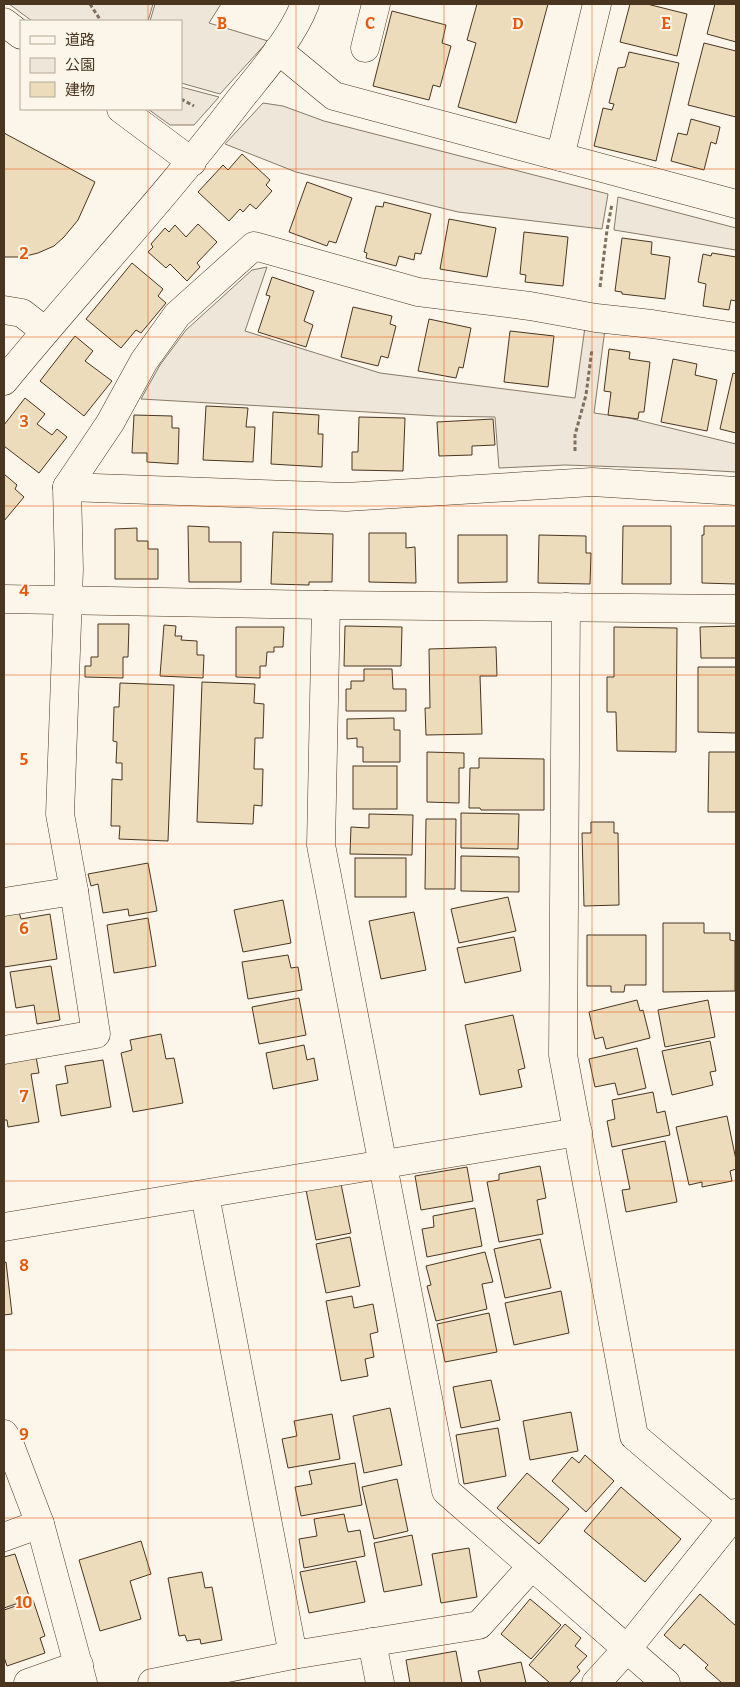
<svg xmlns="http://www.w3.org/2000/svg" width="740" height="1687" font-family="Bitter,'Noto Sans JP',serif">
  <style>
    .green { fill: #ede6d9; stroke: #887966 }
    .building { fill: #ecdcbc; stroke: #4a3520 }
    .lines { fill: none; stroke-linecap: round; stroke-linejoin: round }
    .minor-casing { stroke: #4a3520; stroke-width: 29 }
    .path { stroke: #7f6f5c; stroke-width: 3; stroke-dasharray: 4 2.5; stroke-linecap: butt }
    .minor { stroke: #fbf6e9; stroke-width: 28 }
    .grid { fill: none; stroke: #e8590c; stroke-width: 1; stroke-opacity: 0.55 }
    .grid-label { font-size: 16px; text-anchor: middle; font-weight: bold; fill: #e8590c; stroke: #fbf6e9; stroke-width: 4; stroke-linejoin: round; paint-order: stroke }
  </style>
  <rect width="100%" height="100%" fill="#fbf6e9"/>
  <!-- green -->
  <g class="green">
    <path d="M9,4H153L148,21H32Z"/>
    <path d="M155,4H221L209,23L268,41L220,94L181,83V21H150Z"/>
    <path d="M181,87L219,97L194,125H170L148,109H181Z"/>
    <path d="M263,103L283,106L324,121L608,194L602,229L458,212L296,172L225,144Z"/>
    <path d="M618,197L736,228V250L614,230Z"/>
    <path d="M267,267L245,331L380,373L575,398L585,327L605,329L594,413L629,418L736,444V472L684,469L565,465L499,468L495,417L437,416L141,399L160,365L186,330L252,270Z"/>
  </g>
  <!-- building -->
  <g class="building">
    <path d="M477,4H548L516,123L458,107L476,43L467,40Z"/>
    <path d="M630,4H647L687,14L677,56L620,42Z"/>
    <path d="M715,4H736V42L707,34Z"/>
    <path d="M392,11L446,25L442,43L451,46L440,87L433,85L429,100L373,86Z"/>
    <path d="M704,43L736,51V117L688,105Z"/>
    <path d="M629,52L679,63L656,161L594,146L603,108L612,110L614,104L609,103L618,68L625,67Z"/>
    <path d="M691,119L720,127L716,144L711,142L704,170L671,161L678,133L687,135Z"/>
    <path d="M4,133L95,182L78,220L64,237L54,246L38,253L22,257H4Z"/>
    <path d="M242,154L270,180L266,185L272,191L256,209L250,204L243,212L240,209L229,221L198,192L223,165L228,170Z"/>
    <path d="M307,182L352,198L336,243L329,241L327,246L289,232Z"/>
    <path d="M384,202L431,214L421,254L415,253L414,260L399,256L396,266L366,258L367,253L364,252L376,206L383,207Z"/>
    <path d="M449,219L496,228L487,277L440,269Z"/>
    <path d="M198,224L217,242L197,263L200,267L187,281L170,264L166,268L148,252L153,247L151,244L165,228L169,232L175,225L186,237Z"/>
    <path d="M524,232L568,237L563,286L525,282L526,275L520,274Z"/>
    <path d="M622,238L652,242L651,254L670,257L665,299L622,294V292L615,291Z"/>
    <path d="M712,253L736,257V301L731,300L729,310L703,306L706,284L698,282L703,254L711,256Z"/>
    <path d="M132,263L163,289L158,296L166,303L141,333L136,330L121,348L86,319Z"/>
    <path d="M272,277L314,291L304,321L313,325L306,347L258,332L270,296L266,295Z"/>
    <path d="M353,307L392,316L390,324L396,326L388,358L381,356L378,366L341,357Z"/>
    <path d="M429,319L471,328L463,368L459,367L456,378L418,371Z"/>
    <path d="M510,331L554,336L548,387L504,382Z"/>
    <path d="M75,336L93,351L85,361L112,381L84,416L40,381Z"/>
    <path d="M609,349L630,352L629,359L650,362L644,412H639L638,419L608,415L611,392L604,391Z"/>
    <path d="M673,359L697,364L695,375L717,380L707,431L661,422Z"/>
    <path d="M733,373L736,374V433L720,429Z"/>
    <path d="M25,398L45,414L37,424L52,435L57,429L67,437L39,473L4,446V425Z"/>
    <path d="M206,406L248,408L246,427H255L253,462L203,460Z"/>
    <path d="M273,412L319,415L318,434H323L322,467L271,464Z"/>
    <path d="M134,415L172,416V428H179L178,464L147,462V453H132Z"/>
    <path d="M359,417L405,418L403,471L352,470V452H358Z"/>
    <path d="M493,419L495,445L472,446V455L439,456L437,422Z"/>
    <path d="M4,474L17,485L15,489L24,497L4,521Z"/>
    <path d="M188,526L209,527V542H241V582H189Z"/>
    <path d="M623,526H671V584H622Z"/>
    <path d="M704,526H736V584L702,583V535H704Z"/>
    <path d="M137,528V541H148V549H158V579H115V529Z"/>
    <path d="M273,532L333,534L332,582H309V585L271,584Z"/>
    <path d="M369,533H406V548L415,547L416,583L369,582Z"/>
    <path d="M458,535H507V582L458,583Z"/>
    <path d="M539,535L586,536V553H591L590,584L538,583Z"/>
    <path d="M98,624H129L128,657H123V678L85,677V666H91V657H98Z"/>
    <path d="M164,625L176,626L175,636H182L181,640L197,641V655H204L203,678L160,676Z"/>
    <path d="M345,626L402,627L401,666H344Z"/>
    <path d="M736,626V658H701L700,627Z"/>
    <path d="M236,627H284L283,647H274V652H267L266,666H260V678L236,677Z"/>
    <path d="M614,627L677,628L676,752L617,751L616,712H607V677H614Z"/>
    <path d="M496,647L497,676H480L482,734L426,735L425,708H430L429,649Z"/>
    <path d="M698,667H736V733L698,732Z"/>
    <path d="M364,669H392L393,689H406V711H346V689H351V681H364Z"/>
    <path d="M202,682L255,684L254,703L264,704L263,738H255L254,769H263L262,806L254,805L253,824L197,822Z"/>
    <path d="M120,683L174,685L168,841L119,839L120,826H111L112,779L122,780V763H116L117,742L113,741L114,707H119Z"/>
    <path d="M394,718V730H400V762H363V747H357V738L347,739V719Z"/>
    <path d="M427,752L464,753V768H459V803L427,802Z"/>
    <path d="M709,752H736V812H708Z"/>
    <path d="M479,758L544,759V810H481L480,808H469L470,768H479Z"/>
    <rect x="353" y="766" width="44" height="43"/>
    <path d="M461,813L519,814L518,849L461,848Z"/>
    <path d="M369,814L413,815L412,855L350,854L351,827L369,828Z"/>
    <path d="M426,819H456L455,889H425Z"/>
    <path d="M591,822H614V833H618L619,905L584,906L582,833H591Z"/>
    <path d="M461,856L519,857V892L461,891Z"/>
    <rect x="355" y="858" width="51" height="39"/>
    <path d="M148,863L157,911L129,916L128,909L103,913L98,884L91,886L88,874Z"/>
    <path d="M508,897L516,931L459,943L451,909Z"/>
    <path d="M283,900L291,943L243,952L234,910Z"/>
    <path d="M19,912L21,919L50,914L57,959L4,967V915Z"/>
    <path d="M414,912L426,970L381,979L369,921Z"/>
    <path d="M148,918L156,966L114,973L107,925Z"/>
    <path d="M663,923H704V933H730V940L735,941V991L663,992Z"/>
    <path d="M587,935H646V985H625L624,992H611V986H587Z"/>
    <path d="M514,937L521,971L465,983L457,948Z"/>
    <path d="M288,955L291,968L298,967L302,990L248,999L242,962Z"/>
    <path d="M51,966L60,1020L37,1024L34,1005L16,1008L10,972Z"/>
    <path d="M299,998L306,1035L259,1044L252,1007Z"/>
    <path d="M637,1000L640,1011L643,1010L650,1038L606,1049L603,1037L595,1039L589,1012Z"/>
    <path d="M708,1000L715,1037L665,1047L658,1010Z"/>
    <path d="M513,1015L525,1068L518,1070L522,1087L480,1095L465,1025Z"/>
    <path d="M161,1034L166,1059L174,1058L183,1103L133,1112L121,1053L132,1050L130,1040Z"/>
    <path d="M710,1041L716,1071L710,1072L713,1085L672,1095L662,1051Z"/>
    <path d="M304,1045L307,1060L314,1058L318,1080L273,1089L266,1053Z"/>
    <path d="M637,1048L646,1088L618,1095L615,1083L595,1087L589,1059Z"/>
    <path d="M36,1057L39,1073L31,1074L39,1122L8,1127L7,1120H4V1062Z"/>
    <path d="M103,1060L111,1107L61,1116L56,1085L68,1083L65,1066Z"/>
    <path d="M653,1092L657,1113L665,1111L670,1135L612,1147L607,1121L615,1119L612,1100Z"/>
    <path d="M727,1116L736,1160V1169L730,1171L732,1181L702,1187V1182L689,1185L676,1127Z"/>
    <path d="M665,1141L677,1202L626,1212L622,1190L630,1189L622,1150Z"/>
    <path d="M540,1166L546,1198L537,1200L543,1234L499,1242L487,1182L499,1180V1174Z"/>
    <path d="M467,1167L473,1201L421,1210L415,1176Z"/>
    <path d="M341,1184L351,1233L316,1240L306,1190Z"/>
    <path d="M475,1208L482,1246L427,1257L422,1229L434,1227L433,1216Z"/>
    <path d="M350,1237L360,1286L326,1293L316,1244Z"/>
    <path d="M540,1239L551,1288L505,1298L494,1249Z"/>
    <path d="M485,1252L493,1282L482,1284L487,1309L436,1321L427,1286L431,1285L426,1266Z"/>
    <path d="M6,1262L12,1314L4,1315V1263Z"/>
    <path d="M561,1291L569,1333L514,1345L505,1303Z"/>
    <path d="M352,1296L354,1308L373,1304L378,1332L370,1334L374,1357L365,1359L368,1376L341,1381L326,1301Z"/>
    <path d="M489,1313L497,1352L445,1362L437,1324Z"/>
    <path d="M491,1380L500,1420L461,1428L453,1387Z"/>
    <path d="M390,1408L402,1465L364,1473L353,1416Z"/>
    <path d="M571,1412L578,1451L530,1460L523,1421Z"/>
    <path d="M332,1414L340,1459L288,1468L282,1439L297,1436L294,1421Z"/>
    <path d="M498,1428L506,1476L464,1484L456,1435Z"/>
    <path d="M585,1455L614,1481L586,1512L552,1481L572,1457L579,1463Z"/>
    <path d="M355,1463L362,1505L301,1516L295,1487L312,1484L309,1471Z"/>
    <path d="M527,1473L569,1509L539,1544L497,1508Z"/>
    <path d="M397,1479L408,1531L374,1539L362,1487Z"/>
    <path d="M621,1487L681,1539L645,1582L584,1531Z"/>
    <path d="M344,1514L348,1532L360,1530L365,1556L304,1568L299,1539L317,1536L314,1519Z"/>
    <path d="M412,1535L422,1585L384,1592L374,1543Z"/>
    <path d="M141,1541L151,1574L130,1581L141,1619L100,1631L79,1560Z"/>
    <path d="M469,1548L477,1597L441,1603L432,1554Z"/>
    <path d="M15,1554L30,1599L4,1608V1557Z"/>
    <path d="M356,1561L365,1602L309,1613L300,1572Z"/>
    <path d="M202,1572L205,1588L212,1587L222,1640L201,1644L200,1639L187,1641L185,1635L179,1636L168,1578Z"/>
    <path d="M700,1594L736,1626V1683H722L705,1668L708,1665L684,1644L680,1649L664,1635Z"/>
    <path d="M530,1599L561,1625L531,1659L501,1634Z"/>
    <path d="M33,1600L45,1636L40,1638L45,1653L7,1666L4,1657V1610Z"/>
    <path d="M565,1624L581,1638L575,1646L587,1656L577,1667L580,1671L569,1683H550L529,1665Z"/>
    <path d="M456,1651L462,1683H410L406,1660Z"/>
    <path d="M521,1662L526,1683H481L478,1671Z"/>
  </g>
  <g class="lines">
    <defs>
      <g id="minor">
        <path d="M4,22L21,35"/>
        <path d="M365,48L376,4"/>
        <path d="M278,50L334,96L736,204"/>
        <path d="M121,109L192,162"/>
        <path d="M560,157L597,4"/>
        <path d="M4,310L22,313L45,331"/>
        <path d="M4,381C81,287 164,199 237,103C261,72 291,40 305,4"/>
        <path d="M67,487L346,497L592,482L736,491"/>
        <path d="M4,599L326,605L736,609"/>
        <path d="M326,605L321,845L446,1491L666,1683"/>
        <path d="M566,607L563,1055L634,1436L732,1519"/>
        <path d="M4,902L74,891"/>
        <path d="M4,1050L96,1034L74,891L60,814L69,569L67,487L110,423L144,361L177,315L254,246L418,292L530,306L596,318L652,324L736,337"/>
        <path d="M205,1195L293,1655"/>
        <path d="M4,1227L578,1132"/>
        <path d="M4,1434L8,1440L40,1524L83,1683"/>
        <path d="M4,1537L40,1524"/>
        <path d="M372,1642L380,1683"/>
        <path d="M28,1683L79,1665"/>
        <path d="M152,1683L293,1655L479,1625L532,1566"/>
        <path d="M596,1683L627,1649L736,1513"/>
      </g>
    </defs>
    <!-- minor casing -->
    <use href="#minor" class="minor-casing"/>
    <!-- path -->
    <g class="path">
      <path d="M90,4L101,21"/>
      <path d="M181,99L194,106"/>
      <path d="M600,287L607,230L612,204"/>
      <path d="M575,451V435L586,395L592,349"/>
    </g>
    <!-- minor -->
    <use href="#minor" class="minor"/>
  </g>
  <!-- grid -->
  <path class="grid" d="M148,4V21M296,4V1683M444,4V1683M592,4V1683M148,109V1683M4,169H736M4,337H736M4,506H736M4,675H736M4,844H736M4,1012H736M4,1181H736M4,1350H736M4,1518H736"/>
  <g class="grid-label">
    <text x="222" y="29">B</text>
    <text x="370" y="29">C</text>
    <text x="518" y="29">D</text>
    <text x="666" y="29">E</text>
    <text x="24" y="259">2</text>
    <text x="24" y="427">3</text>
    <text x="24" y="596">4</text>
    <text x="24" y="765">5</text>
    <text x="24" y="934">6</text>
    <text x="24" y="1102">7</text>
    <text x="24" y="1271">8</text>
    <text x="24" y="1440">9</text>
    <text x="24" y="1608">10</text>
  </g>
  <!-- border -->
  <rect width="740" height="1687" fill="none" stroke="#4a3520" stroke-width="10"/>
  <!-- legend -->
  <rect x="20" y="20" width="162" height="90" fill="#fbf6e9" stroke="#b4a999"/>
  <rect x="30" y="36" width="25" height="8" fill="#fbf6e9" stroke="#b4a999"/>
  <text x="65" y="45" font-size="15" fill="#4a3520">道路</text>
  <rect x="30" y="58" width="25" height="15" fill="#ede6d9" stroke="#b4a999"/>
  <text x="65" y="70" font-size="15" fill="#4a3520">公園</text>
  <rect x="30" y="82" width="25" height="15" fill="#ecdcbc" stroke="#b4a999"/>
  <text x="65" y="95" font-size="15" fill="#4a3520">建物</text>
</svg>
